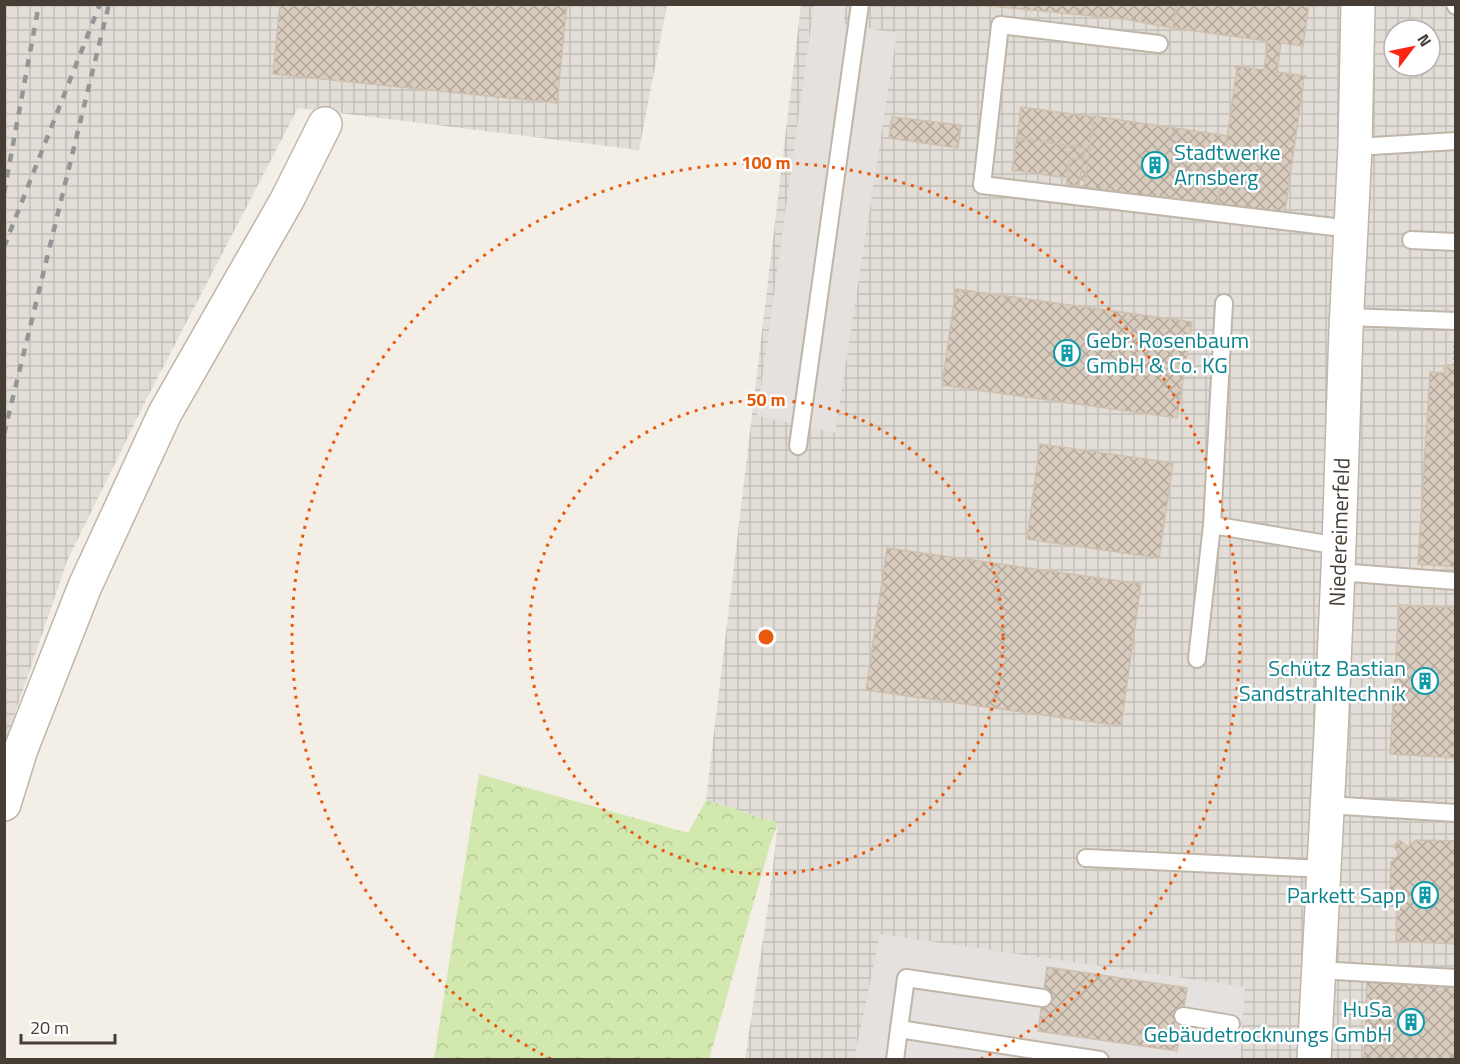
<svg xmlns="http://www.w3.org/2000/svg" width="1460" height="1064" font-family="'Titillium Web',sans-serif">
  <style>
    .industrial { fill: url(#industrial-grid); fill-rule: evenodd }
    .forest { fill: url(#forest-crowns) }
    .parking { fill: #e4e1de }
    .building { fill: url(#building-cross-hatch); stroke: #d0c0ae; stroke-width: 1.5 }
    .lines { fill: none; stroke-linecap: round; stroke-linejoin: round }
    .service-casing { stroke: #bfb5a8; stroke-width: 20 }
    .minor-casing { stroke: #bfb5a8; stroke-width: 36 }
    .tertiary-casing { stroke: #bfb5a8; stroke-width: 36 }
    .path { stroke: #c0b099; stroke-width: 4; stroke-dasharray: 3 3; stroke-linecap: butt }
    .service { stroke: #fff; stroke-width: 16 }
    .minor { stroke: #fff; stroke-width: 33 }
    .tertiary { stroke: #fff; stroke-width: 33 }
    .rail { stroke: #959595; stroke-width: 4.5; stroke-dasharray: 8 8; stroke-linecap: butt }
    .ring { fill: none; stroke: #e8590c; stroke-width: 3; stroke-dasharray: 3 6 }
    .labels { text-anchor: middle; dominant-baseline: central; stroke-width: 5; stroke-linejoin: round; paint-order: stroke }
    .culture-label { font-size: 22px; fill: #0d838f; stroke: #fff; text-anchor: end }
    .street-label { font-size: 22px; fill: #463e35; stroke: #fff }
    .centre { fill: #e8590c; stroke: #fff; stroke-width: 3 }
    .ring-label { font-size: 18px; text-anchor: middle; font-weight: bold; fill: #e8590c; stroke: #fff; stroke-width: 5; stroke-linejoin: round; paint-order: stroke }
  </style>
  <defs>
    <pattern id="industrial-grid" width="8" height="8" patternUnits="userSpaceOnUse" patternTransform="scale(1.5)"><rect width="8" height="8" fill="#e2ddd7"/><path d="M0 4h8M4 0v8" fill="none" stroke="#c3bfb9"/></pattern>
    <pattern id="forest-crowns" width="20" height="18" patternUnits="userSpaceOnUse" patternTransform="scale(1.5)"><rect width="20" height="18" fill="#d2e8ae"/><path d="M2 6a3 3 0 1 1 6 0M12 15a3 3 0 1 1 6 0" fill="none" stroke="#b6c896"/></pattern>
    <pattern id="building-cross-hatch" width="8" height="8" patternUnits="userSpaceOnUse" patternTransform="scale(1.5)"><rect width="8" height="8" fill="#d8ccbe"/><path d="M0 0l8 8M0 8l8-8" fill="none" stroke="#b1a79b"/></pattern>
  </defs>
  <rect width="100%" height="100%" fill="#f3eee6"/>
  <!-- industrial -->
  <g class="industrial">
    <path d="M5,5H667L639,150L298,108L148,396L67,561L5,743Z"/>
    <path d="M801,5H1455V1059H745L769,900L778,823L706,800ZM1394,30H1430V66H1394Z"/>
  </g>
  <!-- forest -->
  <path class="forest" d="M479,774L688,833L706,800L778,823L770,845L709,1059H434Z"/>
  <!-- parking -->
  <g class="parking">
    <path d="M814,5H846L843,24L897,33L835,433L757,416Z"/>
    <path d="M880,934L1245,987L1240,1059L1154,1060L1135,1058L1134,1060H854Z"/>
  </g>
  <!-- building -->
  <g class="building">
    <path d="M280,4H567L557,103L273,74Z"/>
    <path d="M970,4H1177L1173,28L1124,19Z"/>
    <path d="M1177,4H1309L1303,46L1281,43L1277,72L1306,76V78H1304L1284,219L1217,209L1237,68H1235V66L1264,70L1268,41L1173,28Z"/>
    <path d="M1021,107L1094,117L1090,149L1017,138Z"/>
    <path d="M1094,116L1227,136L1217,206L1084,187Z"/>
    <path d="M892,117L961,125L958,148L889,138Z"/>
    <path d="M1017,138L1085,148L1083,160L1070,158L1067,178L1012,170Z"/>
    <path d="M1085,148L1090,149L1085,181L1080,180Z"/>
    <path d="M1070,158L1083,160L1079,186L1066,184Z"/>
    <path d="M956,289L1192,322L1177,418L942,385Z"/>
    <path d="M1448,365H1456V567L1418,564L1430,372L1445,373L1444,368H1448Z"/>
    <path d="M1040,444L1173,463L1159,558L1027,539Z"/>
    <path d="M887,548L1141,584L1121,726L866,690Z"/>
    <path d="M1399,605L1456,608V758L1390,754Z"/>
    <path d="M1400,840L1408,847L1416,840L1456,841V944L1396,941L1397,900L1390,891L1391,862L1400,854L1393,846Z"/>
    <path d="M1047,967L1187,988L1177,1051L1038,1031Z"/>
    <path d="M1367,981L1456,985V1060H1364Z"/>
  </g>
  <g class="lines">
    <defs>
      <g id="service">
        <path d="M1455,4L1456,6"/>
        <path d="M1159,44L1000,25L982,185L1351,229"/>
        <path d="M1355,147L1456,141"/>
        <path d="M1411,240L1456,242"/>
        <path d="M1224,303L1212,525L1339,546"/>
        <path d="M1347,317L1456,321"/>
        <path d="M798,446L860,4"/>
        <path d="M1338,572L1456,581"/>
        <path d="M1197,659L1212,525"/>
        <path d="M1327,805L1456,813"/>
        <path d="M1086,858L1324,869"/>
        <path d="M1318,970L1456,978"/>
        <path d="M1183,1016L1231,1024"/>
        <path d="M899,1029L906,978L1043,998"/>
        <path d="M895,1060L899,1029L1100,1060"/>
      </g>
      <path id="minor" d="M4,804L21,749L85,586L165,413L287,200L325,124"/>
      <path id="tertiary" d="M1314,1060L1331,734L1339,546L1346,329L1355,147L1358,4"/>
    </defs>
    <!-- service casing -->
    <use href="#service" class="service-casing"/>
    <!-- minor casing -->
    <use href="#minor" class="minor-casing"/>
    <!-- tertiary casing -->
    <use href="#tertiary" class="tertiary-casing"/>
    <!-- path -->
    <path class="path" d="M1455,345V365"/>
    <!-- service -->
    <use href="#service" class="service"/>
    <!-- minor -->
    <use href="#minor" class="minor"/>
    <!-- tertiary -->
    <use href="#tertiary" class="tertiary"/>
    <!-- rail -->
    <g class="rail">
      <path d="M4,193L39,4"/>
      <path d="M4,247L100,4"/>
      <path d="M4,434L109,4"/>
    </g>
  </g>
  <!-- distance rings -->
  <g class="ring">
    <circle cx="766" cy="637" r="237"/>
    <path d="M551 1059A474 474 0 1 1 981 1059"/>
  </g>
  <!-- icons -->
  <defs>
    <symbol id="building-ring" viewBox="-11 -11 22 22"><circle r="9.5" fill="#fff" stroke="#0f9aa8" stroke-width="1.5"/><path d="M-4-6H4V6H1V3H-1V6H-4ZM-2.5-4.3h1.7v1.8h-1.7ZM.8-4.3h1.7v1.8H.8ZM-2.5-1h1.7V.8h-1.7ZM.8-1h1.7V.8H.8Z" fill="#0f9aa8"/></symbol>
  </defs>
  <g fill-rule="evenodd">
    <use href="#building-ring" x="1140" y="150" width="30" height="30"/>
    <use href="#building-ring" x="1052" y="338" width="30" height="30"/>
    <use href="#building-ring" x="1410" y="666" width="30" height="30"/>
    <use href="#building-ring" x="1410" y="880" width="30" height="30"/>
    <use href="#building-ring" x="1396" y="1007" width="30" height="30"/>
  </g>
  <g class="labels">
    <!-- culture labels -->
    <g class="culture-label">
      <text x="1174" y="152" text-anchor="start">Stadtwerke<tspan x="1174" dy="25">Arnsberg</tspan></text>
      <text x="1086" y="340" text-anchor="start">Gebr. Rosenbaum<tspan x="1086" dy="25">GmbH &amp; Co. KG</tspan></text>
      <text x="1406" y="668">Schütz Bastian<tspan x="1406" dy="25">Sandstrahltechnik</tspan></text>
      <text x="1406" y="895">Parkett Sapp</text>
      <text x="1392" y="1009">HuSa<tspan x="1392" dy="25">Gebäudetrocknungs GmbH</tspan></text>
    </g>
    <!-- street labels -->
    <g class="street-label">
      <text transform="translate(1339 532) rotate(-88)">Niedereimerfeld</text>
    </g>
  </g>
  <circle cx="766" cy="637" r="9" class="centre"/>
  <g class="ring-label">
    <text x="766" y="169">100 m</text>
    <text x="766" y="406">50 m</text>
  </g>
  <!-- border -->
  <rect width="1460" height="1064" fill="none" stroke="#463e35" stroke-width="12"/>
  <!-- north arrow -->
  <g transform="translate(1412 48) rotate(58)"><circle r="28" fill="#ffffff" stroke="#b5b2ae" stroke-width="1.5"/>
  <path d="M0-4.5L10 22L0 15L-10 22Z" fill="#fc2613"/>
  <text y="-9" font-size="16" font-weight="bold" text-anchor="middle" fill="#463e35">N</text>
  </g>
  <!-- scale -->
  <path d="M21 1034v9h94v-9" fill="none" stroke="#463e35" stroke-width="3"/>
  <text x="30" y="1034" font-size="18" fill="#463e35" stroke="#ffffff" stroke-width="4.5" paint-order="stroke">20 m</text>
</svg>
